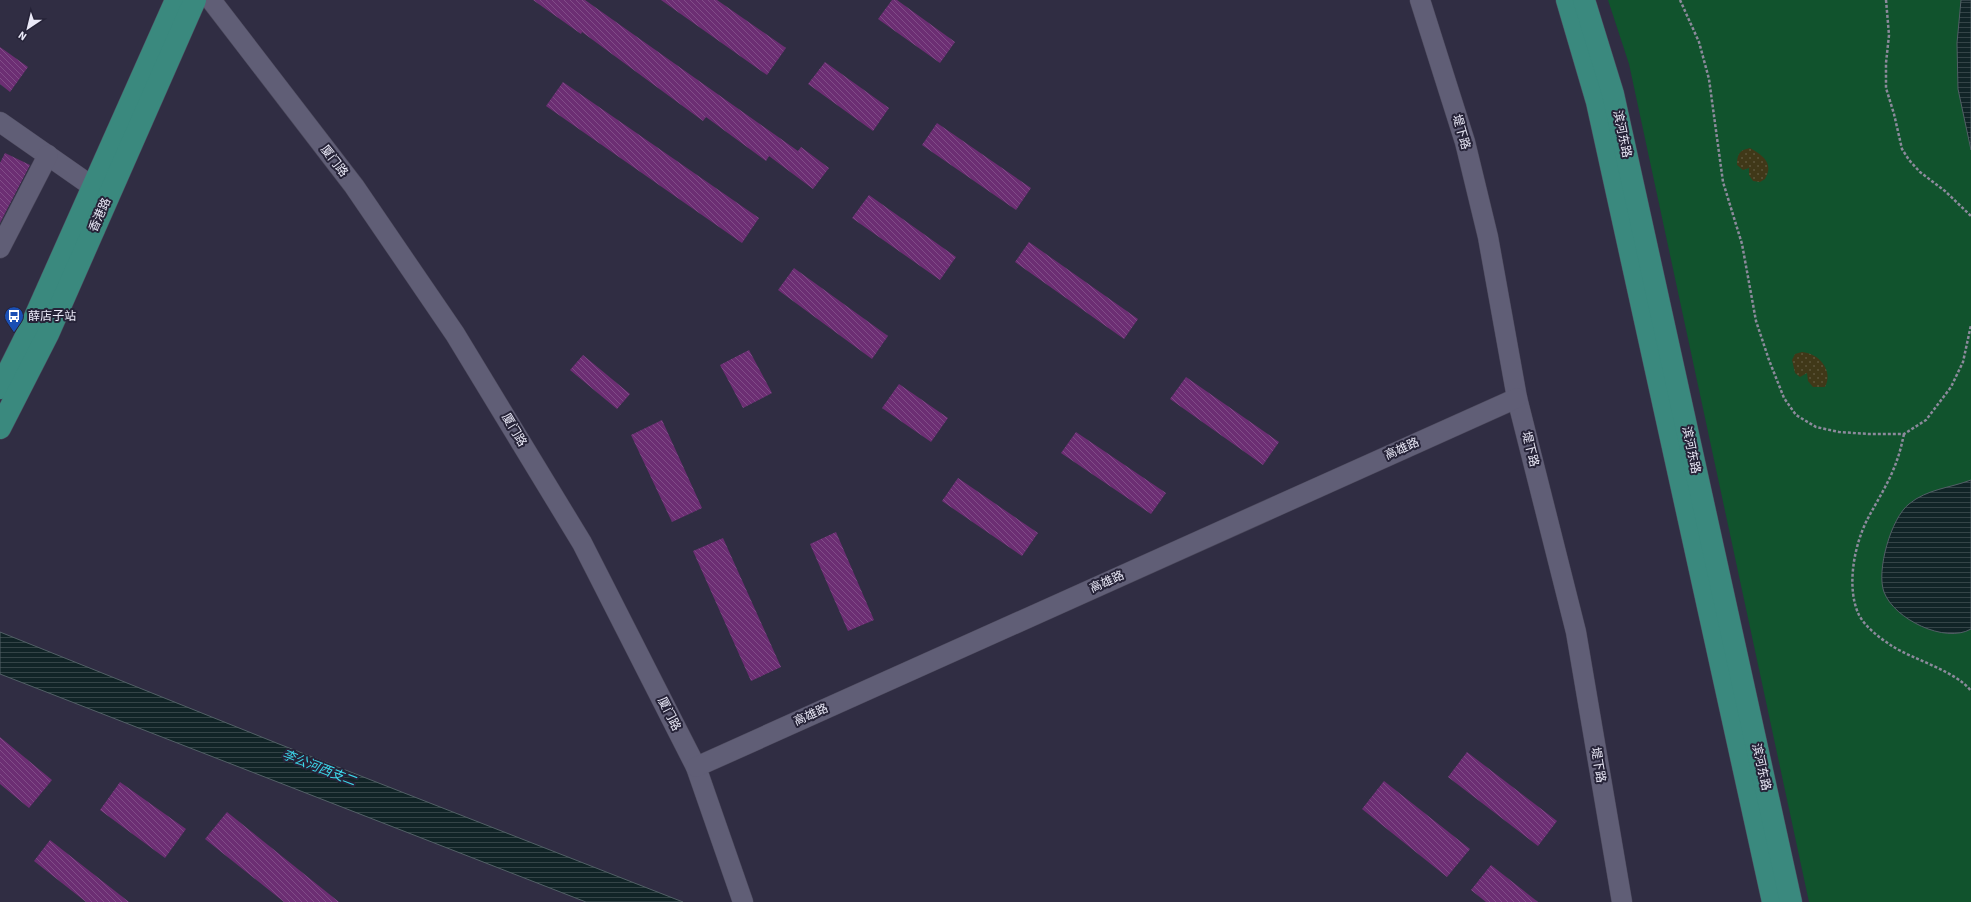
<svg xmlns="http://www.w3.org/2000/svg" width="1971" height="902" font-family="'Source Sans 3','Noto Sans SC',sans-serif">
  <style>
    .green { fill: #11532d }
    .sand { fill: url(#sand-dots) }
    .water { fill: url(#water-rules); stroke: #525f66 }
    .building { fill: url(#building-back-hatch) }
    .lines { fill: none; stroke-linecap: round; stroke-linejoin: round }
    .minor-casing { stroke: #4b485b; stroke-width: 21 }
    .major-casing { stroke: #4b485b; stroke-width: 23 }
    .path { stroke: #8c8a9c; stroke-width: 2.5; stroke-dasharray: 3 2; stroke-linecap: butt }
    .minor { stroke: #605e76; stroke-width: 20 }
    .major { stroke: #3a897e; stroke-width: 22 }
    .labels { text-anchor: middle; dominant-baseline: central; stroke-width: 4; stroke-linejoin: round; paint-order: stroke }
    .street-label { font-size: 12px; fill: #ebeaf8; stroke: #262338 }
    .poi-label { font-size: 12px; fill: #ebeaf8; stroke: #262338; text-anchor: start }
    .water-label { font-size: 13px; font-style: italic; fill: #3dd8eb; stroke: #262338 }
  </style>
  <defs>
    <pattern id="sand-dots" width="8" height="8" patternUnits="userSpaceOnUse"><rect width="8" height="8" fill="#403818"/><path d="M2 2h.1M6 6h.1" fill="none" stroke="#5c553a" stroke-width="1.8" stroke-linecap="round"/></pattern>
    <pattern id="water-rules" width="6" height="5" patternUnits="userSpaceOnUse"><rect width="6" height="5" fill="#112427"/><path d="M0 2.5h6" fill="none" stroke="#344447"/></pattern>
    <pattern id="building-back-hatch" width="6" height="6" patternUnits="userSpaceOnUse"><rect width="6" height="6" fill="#6c2e73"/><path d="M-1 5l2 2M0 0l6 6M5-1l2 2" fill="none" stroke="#814c88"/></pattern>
  </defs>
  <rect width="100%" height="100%" fill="#302d43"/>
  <!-- green -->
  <path class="green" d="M1608,0H1971V902H1809L1629,64Z"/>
  <!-- sand -->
  <g class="sand">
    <path d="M1750,148C1764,156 1774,164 1765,179L1760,182L1753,181L1749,175V168L1743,170L1737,165C1737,155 1739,150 1750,148Z"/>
    <path d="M1802,352C1819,353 1834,371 1825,387H1813L1808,381L1807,373L1800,377L1795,373L1792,360L1795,354Z"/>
  </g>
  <!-- water -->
  <g class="water">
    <path d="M1961,0H1971V150L1958,89L1957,43Z"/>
    <path d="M1971,480V629C1945,644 1894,619 1884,592C1876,571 1891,518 1909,504C1927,489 1950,488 1971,480Z"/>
    <path d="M0,632L279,744L683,902H586L0,674Z"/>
  </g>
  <!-- building -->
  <g class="building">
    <path d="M533,0H585L798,151L801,147L829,168L813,189L769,156L766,161L706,117L703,121L582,32L581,34Z"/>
    <path d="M661,0H717L786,48L767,75Z"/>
    <path d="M892,0H897L955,42L940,63L878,19Z"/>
    <path d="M0,47L28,67L10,92L0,84Z"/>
    <path d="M825,62L889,108L873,131L808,84Z"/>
    <path d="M563,82L759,218L742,243L546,106Z"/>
    <path d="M937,123L1031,188L1016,210L922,145Z"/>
    <path d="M5,153L30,165L0,223V163Z"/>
    <path d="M869,195L956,257L940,280L852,218Z"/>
    <path d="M1029,242L1138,319L1124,339L1015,262Z"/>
    <path d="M794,268L888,336L872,359L778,290Z"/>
    <path d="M749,350L772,393L743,408L720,365Z"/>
    <path d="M583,355L630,394L617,409L570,370Z"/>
    <path d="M1186,377L1279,442L1263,465L1170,399Z"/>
    <path d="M899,384L948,418L931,442L882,408Z"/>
    <path d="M662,420L702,508L672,522L631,435Z"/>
    <path d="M1076,432L1166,493L1151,514L1061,453Z"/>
    <path d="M958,478L1038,533L1022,556L942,501Z"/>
    <path d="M836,532L874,620L848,631L810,544Z"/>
    <path d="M723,538L781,667L751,681L693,551Z"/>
    <path d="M0,737L52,780L29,808L0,784Z"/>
    <path d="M1467,752L1557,821L1538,846L1448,777Z"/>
    <path d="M1384,781L1470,849L1447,877L1362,809Z"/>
    <path d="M120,782L186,829L165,858L100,810Z"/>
    <path d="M227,812L339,902H284L205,839Z"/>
    <path d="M50,840L129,902H86L34,861Z"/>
    <path d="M1491,865L1538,902H1486L1471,890Z"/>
  </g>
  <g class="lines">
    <defs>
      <g id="minor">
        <path d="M211,0L354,186L455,334L582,543L696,767L743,902"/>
        <path d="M1420,0L1465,142L1488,237L1517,398L1576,632L1622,902"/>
        <path d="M0,122L93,187"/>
        <path d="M0,248L48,155"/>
        <path d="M696,767L1517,398"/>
      </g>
      <g id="major">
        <path d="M1567,0L1597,102L1773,902"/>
        <path d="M1584,0L1613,94L1791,902"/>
        <path d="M0,388L30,328L176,0"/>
        <path d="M0,428L48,334L195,0"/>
      </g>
    </defs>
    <!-- minor casing -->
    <use href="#minor" class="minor-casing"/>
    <!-- major casing -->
    <use href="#major" class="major-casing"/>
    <!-- path -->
    <g class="path">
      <path d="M1680,0L1699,42L1709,79L1723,182L1742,244L1756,321L1769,360L1784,398L1796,415L1816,427L1839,432L1869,434H1904L1926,420L1951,387L1963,362L1971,325"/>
      <path d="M1886,0L1889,35L1886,63V88L1894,114L1902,149L1909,160L1920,172L1945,191L1971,216"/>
      <path d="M1904,434C1902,443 1900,452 1897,460C1890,481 1877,501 1867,520C1854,546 1846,588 1859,615C1866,628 1880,638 1892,646C1914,660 1956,671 1971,691"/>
    </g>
    <!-- minor -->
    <use href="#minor" class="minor"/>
    <!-- major -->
    <use href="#major" class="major"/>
  </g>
  <!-- icons -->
  <defs>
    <symbol id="bus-pin" viewBox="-11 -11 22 30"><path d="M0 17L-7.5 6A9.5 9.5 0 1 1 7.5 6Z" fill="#1a4fb4" stroke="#262338"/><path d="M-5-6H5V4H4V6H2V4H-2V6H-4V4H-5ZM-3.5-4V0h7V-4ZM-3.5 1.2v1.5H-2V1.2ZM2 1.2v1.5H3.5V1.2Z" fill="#fff"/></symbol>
  </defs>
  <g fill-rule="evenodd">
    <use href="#bus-pin" x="3" y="305" width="22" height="30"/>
  </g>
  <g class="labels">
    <!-- street labels -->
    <g class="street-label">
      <text transform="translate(1461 132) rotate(74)">堤下路</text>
      <text transform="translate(1622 134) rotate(78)">滨河东路</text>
      <text transform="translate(334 161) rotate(52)">厦门路</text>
      <text transform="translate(100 215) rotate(-66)">香港路</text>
      <text transform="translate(514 430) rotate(59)">厦门路</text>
      <text transform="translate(1402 449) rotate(-24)">高雄路</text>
      <text transform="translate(1530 449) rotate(76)">堤下路</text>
      <text transform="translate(1691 450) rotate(78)">滨河东路</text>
      <text transform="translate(1107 582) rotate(-24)">高雄路</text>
      <text transform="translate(669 714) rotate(63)">厦门路</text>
      <text transform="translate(811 715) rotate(-24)">高雄路</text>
      <text transform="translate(1598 765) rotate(80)">堤下路</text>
      <text transform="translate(1761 767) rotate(77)">滨河东路</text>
    </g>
    <!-- poi labels -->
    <g class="poi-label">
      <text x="28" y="316">薛店子站</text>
    </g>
    <!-- water labels -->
    <g class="water-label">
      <text transform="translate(319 768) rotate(21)">李公河西支二</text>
    </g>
  </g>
  <!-- north arrow -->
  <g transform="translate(28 28) rotate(215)" stroke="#262338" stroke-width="3" paint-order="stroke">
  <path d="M0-3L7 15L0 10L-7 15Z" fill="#ebeaf8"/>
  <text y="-6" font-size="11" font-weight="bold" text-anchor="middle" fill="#ebeaf8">N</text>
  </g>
</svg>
